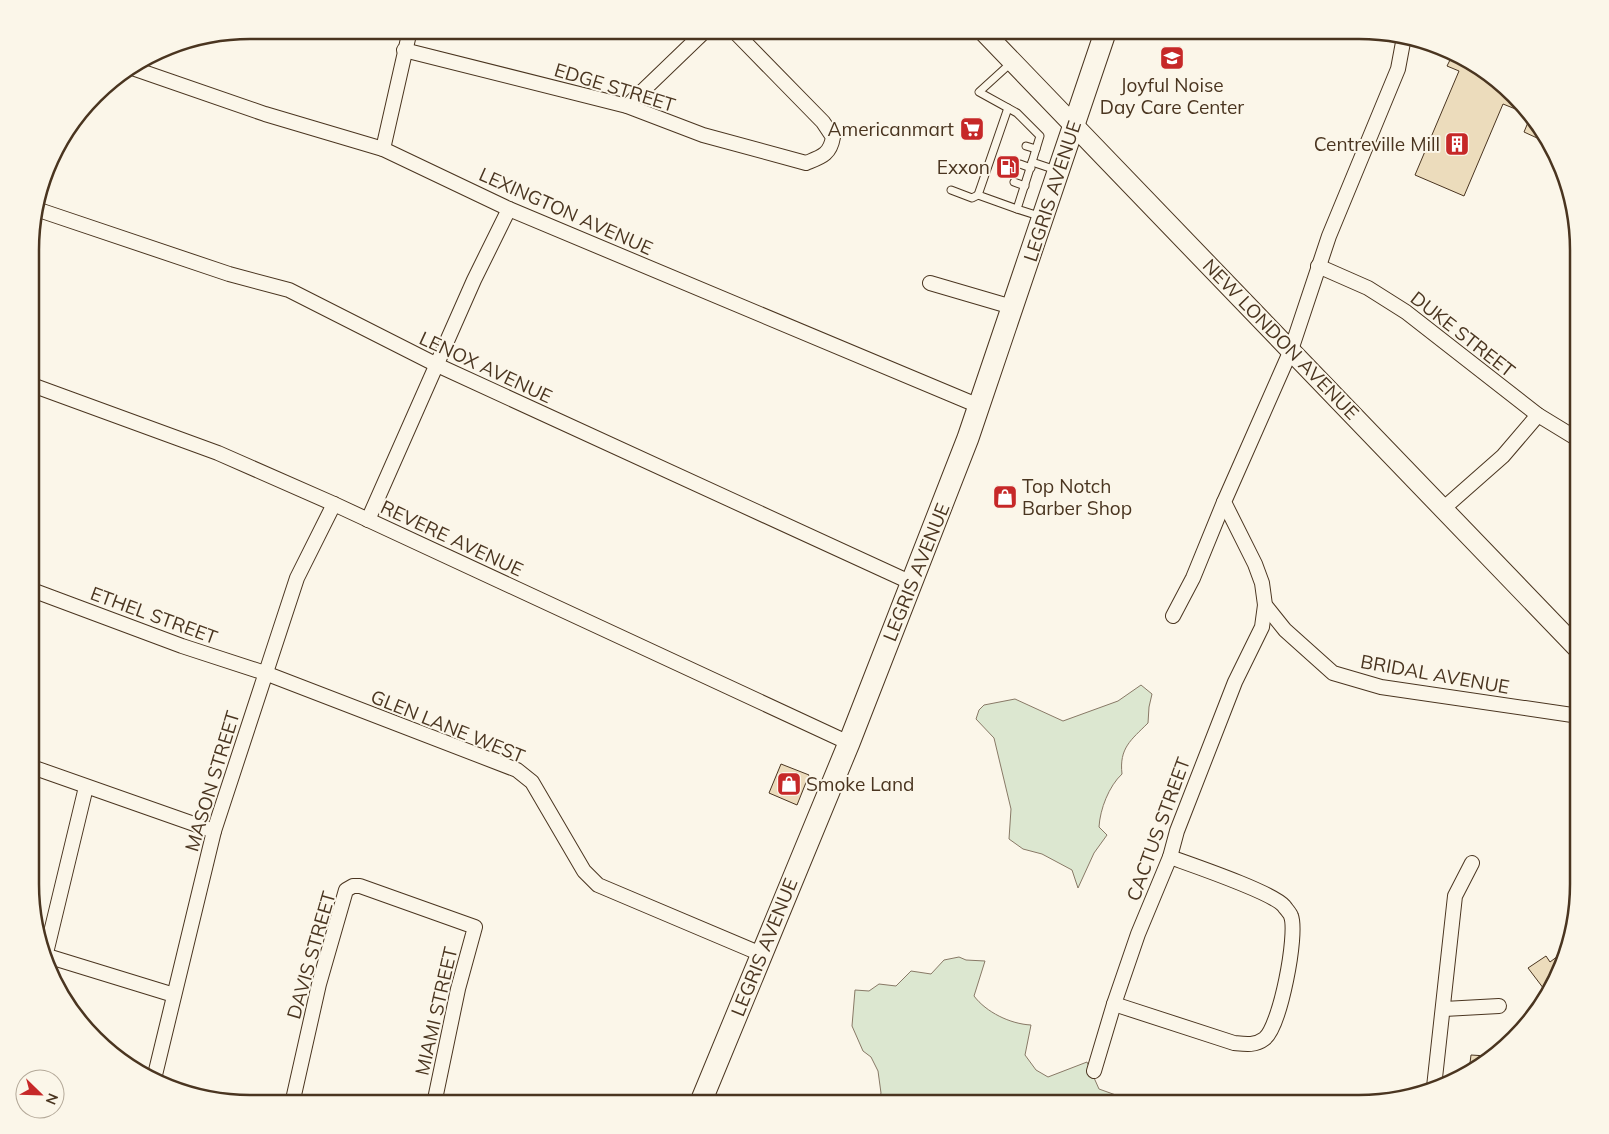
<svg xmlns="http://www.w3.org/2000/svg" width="1609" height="1134" font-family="Mulish,sans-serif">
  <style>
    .green { fill: #dce7d0; stroke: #887966 }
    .building { fill: #ecdcbc; stroke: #4a3520 }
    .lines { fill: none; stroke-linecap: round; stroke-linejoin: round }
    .lane-casing { stroke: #4a3520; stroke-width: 9 }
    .street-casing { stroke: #4a3520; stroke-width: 16 }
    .secondary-casing { stroke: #4a3520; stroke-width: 21 }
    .primary-casing { stroke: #4a3520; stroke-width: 23 }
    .lane { stroke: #fbf6e9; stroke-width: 7 }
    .street { stroke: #fbf6e9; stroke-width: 14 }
    .secondary { stroke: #fbf6e9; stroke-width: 19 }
    .primary { stroke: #fbf6e9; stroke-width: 21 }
    .labels { text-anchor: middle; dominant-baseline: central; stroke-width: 4; stroke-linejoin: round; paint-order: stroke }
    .poi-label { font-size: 19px; fill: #4a3520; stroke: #fbf6e9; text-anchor: end }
    .street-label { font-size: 19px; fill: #4a3520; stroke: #fbf6e9 }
    .rim { fill: none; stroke: #4a3520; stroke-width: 2.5 }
  </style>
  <rect width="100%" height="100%" fill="#fbf6e9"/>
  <!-- green -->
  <g class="green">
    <path d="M1141,685L1152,694L1149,707L1148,723C1131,740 1119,748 1122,774C1109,786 1100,809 1099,827L1107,835L1094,853L1078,888L1072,870L1042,854L1023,849L1009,839L1011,809L994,738L976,719L979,710L984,705L1015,699L1063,721L1118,701Z"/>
    <path d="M959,957L966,960L985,961L974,996C986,1012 1010,1024 1031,1025L1025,1055L1036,1070L1048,1077L1087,1062L1099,1089L1141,1104H1086L1050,1095L1022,1104H878L881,1093L878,1071L871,1057L863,1051L852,1026L855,990L869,991L879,984L896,986L911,971L931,974L944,960Z"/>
  </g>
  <!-- building -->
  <g class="building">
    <path d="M1453,54L1493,76L1523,112L1503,104L1464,196L1415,175L1459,71L1447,66Z"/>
    <path d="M1529,120L1548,143L1524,132Z"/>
    <path d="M781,764L809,775L797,805L769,793Z"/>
    <path d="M1546,956L1550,962L1558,956L1563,963L1547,993L1528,968Z"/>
    <path d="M1471,1055L1487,1056L1469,1071Z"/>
  </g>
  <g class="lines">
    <defs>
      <g id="lane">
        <path d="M1012,62L979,92L1017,113L1040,136L1032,162L1056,170"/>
        <path d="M1008,108L978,195L1017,209"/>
        <path d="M1026,146L1036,149"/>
        <path d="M1032,162L1017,209L1042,217"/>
        <path d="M1020,164L1031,168"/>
        <path d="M1014,182L1025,186"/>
        <path d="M951,190L972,198L978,195"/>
      </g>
      <g id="street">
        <path d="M1404,37L1398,69L1329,236L1291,350L1224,502L1255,564L1262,583L1265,605L1285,630L1333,673L1381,687L1579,716"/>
        <path d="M404,50L627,106L703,135L806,163C821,157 830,155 833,137L823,122L733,30"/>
        <path d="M132,68L265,114L383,149L509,209L979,406"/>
        <path d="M627,106L706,30"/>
        <path d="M383,149L410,30"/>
        <path d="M36,209L229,274L289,290L437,365L912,583"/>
        <path d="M1318,266L1368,288L1406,312L1538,415L1579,440"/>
        <path d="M930,283L1012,307"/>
        <path d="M32,385L218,453L334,504L849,743"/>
        <path d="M1444,508L1503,456L1538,415"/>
        <path d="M368,520L474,280L509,209"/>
        <path d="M32,590L182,646L265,673L517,770L532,782L584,871L598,885L761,954"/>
        <path d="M1173,616L1193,578L1224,502"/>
        <path d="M32,767L214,831"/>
        <path d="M46,953L86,787"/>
        <path d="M47,956L174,995"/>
        <path d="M1114,1004L1234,1043C1244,1044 1255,1046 1264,1039C1280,1028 1298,934 1291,916C1290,913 1286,909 1284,906C1272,892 1192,865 1170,857"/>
        <path d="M1444,1009L1499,1006"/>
        <path d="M1094,1071L1114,1004L1138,934L1170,857L1177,831L1235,682L1262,627L1265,605"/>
        <path d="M154,1079L214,831L297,578L334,504"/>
        <path d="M1434,1087L1455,896L1472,863"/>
        <path d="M292,1104L319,984L346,890L353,886H360L475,927L458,989L434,1104"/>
      </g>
      <path id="secondary" d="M982,30L1579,650"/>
      <path id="primary" d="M700,1104L849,743L968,438L1106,30"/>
    </defs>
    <!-- lane casing -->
    <use href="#lane" class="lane-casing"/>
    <!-- street casing -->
    <use href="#street" class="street-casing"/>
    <!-- secondary casing -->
    <use href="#secondary" class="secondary-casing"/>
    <!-- primary casing -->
    <use href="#primary" class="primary-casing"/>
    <!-- lane -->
    <use href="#lane" class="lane"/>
    <!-- street -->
    <use href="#street" class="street"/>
    <!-- secondary -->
    <use href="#secondary" class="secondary"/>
    <!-- primary -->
    <use href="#primary" class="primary"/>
  </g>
  <!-- icons -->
  <defs>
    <symbol id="school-square" viewBox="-11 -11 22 22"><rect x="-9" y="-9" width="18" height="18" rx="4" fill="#c62828" stroke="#fbf6e9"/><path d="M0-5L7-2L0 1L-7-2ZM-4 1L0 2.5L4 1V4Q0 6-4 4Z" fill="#fff"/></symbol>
    <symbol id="supermarket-square" viewBox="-11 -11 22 22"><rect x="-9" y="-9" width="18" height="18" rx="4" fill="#c62828" stroke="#fbf6e9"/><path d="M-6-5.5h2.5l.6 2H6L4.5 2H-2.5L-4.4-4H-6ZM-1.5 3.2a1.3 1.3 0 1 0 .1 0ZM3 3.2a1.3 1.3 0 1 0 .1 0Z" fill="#fff"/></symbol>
    <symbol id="building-square" viewBox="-11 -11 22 22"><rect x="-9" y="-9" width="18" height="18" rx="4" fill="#c62828" stroke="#fbf6e9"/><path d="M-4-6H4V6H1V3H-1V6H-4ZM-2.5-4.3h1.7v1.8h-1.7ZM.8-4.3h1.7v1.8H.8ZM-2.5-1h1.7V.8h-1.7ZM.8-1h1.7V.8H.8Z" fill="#fff"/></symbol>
    <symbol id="fuel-square" viewBox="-11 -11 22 22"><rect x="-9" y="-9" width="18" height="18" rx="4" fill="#c62828" stroke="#fbf6e9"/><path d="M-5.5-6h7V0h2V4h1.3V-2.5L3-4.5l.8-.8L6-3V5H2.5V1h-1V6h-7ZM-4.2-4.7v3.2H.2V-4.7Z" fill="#fff"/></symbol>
    <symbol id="shop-square" viewBox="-11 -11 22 22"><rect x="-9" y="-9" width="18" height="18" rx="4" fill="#c62828" stroke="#fbf6e9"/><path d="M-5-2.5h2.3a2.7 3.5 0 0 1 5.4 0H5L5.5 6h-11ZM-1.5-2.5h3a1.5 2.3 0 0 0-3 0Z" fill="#fff"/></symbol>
  </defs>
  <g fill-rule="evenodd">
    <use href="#school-square" x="1158" y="44" width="28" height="28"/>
    <use href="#supermarket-square" x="958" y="115" width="28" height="28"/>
    <use href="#building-square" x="1443" y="130" width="28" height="28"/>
    <use href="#fuel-square" x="994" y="153" width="28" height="28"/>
    <use href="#shop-square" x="991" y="483" width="28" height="28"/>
    <use href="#shop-square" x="775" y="770" width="28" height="28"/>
  </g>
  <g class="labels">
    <!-- poi labels -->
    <g class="poi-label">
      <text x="1172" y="85" text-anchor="middle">Joyful Noise<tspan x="1172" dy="22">Day Care Center</tspan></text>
      <text x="954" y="129">Americanmart</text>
      <text x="1440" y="144">Centreville Mill</text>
      <text x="990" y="167">Exxon</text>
      <text x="1022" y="486" text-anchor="start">Top Notch<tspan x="1022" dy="22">Barber Shop</tspan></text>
      <text x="806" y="784" text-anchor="start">Smoke Land</text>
    </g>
    <!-- street labels -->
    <g class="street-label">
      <text transform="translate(615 87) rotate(17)">EDGE STREET</text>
      <text transform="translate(1052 191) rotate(-72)">LEGRIS AVENUE</text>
      <text transform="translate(566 211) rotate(24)">LEXINGTON AVENUE</text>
      <text transform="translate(1463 334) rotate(38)">DUKE STREET</text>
      <text transform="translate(1281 339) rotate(46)">NEW LONDON AVENUE</text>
      <text transform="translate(486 367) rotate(25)">LENOX AVENUE</text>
      <text transform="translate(452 538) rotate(25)">REVERE AVENUE</text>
      <text transform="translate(916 572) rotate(-68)">LEGRIS AVENUE</text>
      <text transform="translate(154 615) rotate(20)">ETHEL STREET</text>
      <text transform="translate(1435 674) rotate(10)">BRIDAL AVENUE</text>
      <text transform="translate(448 726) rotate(22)">GLEN LANE WEST</text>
      <text transform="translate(212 781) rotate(-73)">MASON STREET</text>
      <text transform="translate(1158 829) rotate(-70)">CACTUS STREET</text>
      <text transform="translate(764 947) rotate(-68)">LEGRIS AVENUE</text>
      <text transform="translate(311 955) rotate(-74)">DAVIS STREET</text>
      <text transform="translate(436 1011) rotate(-77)">MIAMI STREET</text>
    </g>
  </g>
  <!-- crop -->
  <path d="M0 0H1609V1134H0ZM250 39H1359A211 211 0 0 1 1570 250V884A211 211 0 0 1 1359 1095H250A211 211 0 0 1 39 884V250A211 211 0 0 1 250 39Z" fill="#fbf6e9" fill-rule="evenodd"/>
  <path class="rim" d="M250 39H1359A211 211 0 0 1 1570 250V884A211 211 0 0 1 1359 1095H250A211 211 0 0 1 39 884V250A211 211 0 0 1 250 39Z"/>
  <!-- north arrow -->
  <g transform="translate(40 1094) rotate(113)"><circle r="24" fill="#fbf6e9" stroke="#b4a999"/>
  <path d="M0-4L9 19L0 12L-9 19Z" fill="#c62828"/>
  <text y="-8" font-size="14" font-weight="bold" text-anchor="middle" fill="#4a3520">N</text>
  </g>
</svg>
